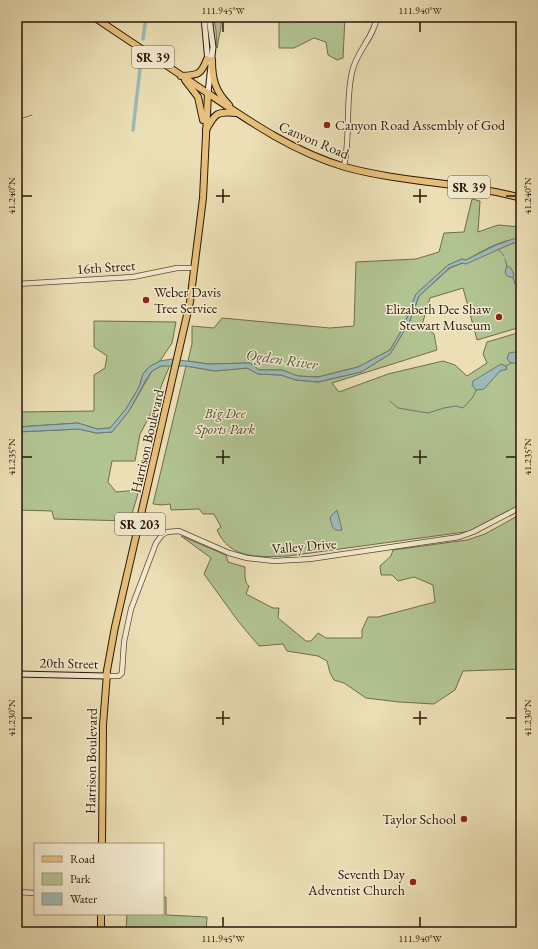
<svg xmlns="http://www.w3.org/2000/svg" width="538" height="949" font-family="'EB Garamond',serif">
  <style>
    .green { fill: #b2c392; stroke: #6e6c4d }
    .water { fill: #9cbab7; stroke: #6e7871 }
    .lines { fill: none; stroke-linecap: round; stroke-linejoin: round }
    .stream { stroke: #6e7871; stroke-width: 1 }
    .canal { stroke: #9cbab7; stroke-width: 3.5 }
    .tertiary-casing { stroke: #5a4833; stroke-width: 6 }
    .secondary-casing { stroke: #2a1608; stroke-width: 7 }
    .primary-casing { stroke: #2a1608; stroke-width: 8 }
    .tertiary { stroke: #f3eacf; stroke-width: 4.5 }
    .secondary { stroke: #f3eacf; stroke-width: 5 }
    .primary { stroke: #e6c07a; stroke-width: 6 }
    .ticks { fill: none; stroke: #2a1608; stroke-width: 1.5 }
    .poi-dot { fill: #8f2418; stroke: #f3eacf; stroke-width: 1.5 }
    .labels { text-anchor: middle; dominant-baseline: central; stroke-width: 3; stroke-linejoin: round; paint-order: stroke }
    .shield { fill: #f3eacf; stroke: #665644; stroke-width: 1 }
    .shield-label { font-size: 13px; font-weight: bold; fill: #2a1608 }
    .poi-label { font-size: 14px; fill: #2a1608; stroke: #f3eacf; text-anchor: end }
    .street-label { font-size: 14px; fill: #2a1608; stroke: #f3eacf }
    .park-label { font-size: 14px; font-style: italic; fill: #534a31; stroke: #f3eacf }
    .water-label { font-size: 15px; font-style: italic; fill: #524f45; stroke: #f3eacf }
    .neatline { fill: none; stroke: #2a1608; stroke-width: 1.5 }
    .ticks-label { font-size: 10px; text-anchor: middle; fill: #2a1608 }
  </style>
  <rect width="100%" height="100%" fill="#ecdfb5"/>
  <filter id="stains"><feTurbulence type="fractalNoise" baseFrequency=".005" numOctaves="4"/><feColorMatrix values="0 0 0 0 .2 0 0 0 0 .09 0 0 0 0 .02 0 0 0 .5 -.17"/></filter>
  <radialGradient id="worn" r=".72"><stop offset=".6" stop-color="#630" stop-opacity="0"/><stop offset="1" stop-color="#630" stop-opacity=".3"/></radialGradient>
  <!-- green -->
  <g class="green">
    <path d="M213,17H221V27L217,48L216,30Z"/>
    <path d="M279,17H345L343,58L337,60L328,55L326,42L314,38L294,48H279Z"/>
    <path d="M472,199L480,201L478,232L498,225L521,227V239C501,239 483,251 466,260L462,259L448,265L416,294L403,328L390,350L358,367L318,377L298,376L282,370H259L250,363L208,364L188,361L192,344V326L214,328L222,318L330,328L354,326L356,262L416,259L439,252L444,233L464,232Z"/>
    <path d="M513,243H521V327L477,340L463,288L430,298L422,325L434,334L437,350L332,383L339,392L388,374L443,361L455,365L467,376L487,363L483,354L487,342L521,332V505L472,531L288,556C260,557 230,560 217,530L221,527L214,514H203L199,509L171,510L170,504L162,505L153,504L186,366L215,371L247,368L258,374L281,375L296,380L318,382L361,372L390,354L409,323L419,296L450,268Z"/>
    <path d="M94,321L176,322L172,343L160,361L149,367L143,374L139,387L126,409L110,428L97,429L78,423L17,427V412L94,411V375L105,368L107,356L94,347Z"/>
    <path d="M170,365L162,384L155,406L140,434L135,461H112L108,482L116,492L139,490L130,521L54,519L52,511L17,510V432L79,429L96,433L112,432L129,411L152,371L161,366Z"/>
    <path d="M521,514V669L463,671L455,690L434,704L399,702L366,698L344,683L334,680L330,673L327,661L318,656L287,651L283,644L259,646L238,621L204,574L211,558L181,536L226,555L228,562L245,567C245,574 244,582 249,586L246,594L273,608H279L278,618L306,641H311L318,633L326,638H362V630L368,617H378L435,602L433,585L414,577L398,581L392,575H381L380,566L391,556L393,550L467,540L485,534Z"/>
    <path d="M163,897H166V915L207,917L206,932H126L127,914H163Z"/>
    <path d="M61,928H75L77,932H59Z"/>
  </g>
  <!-- water -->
  <g class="water">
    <path d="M513,239H521V243H513L466,264L462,263L449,268L419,296L409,323L390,354L361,372L318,382L296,380L281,375L258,374L247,368L215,371L186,366H161L152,371L147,378L129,411L112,432L96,433L79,429L17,432V427L78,423L97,429L110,428L126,409L139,387L143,374L149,367L160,361L172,359L208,364L250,363L259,370H282L298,376L318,377L358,367L390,350L403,328L416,294L448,265L462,259L466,260L494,246Z"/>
    <path d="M507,266L511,268L514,275L513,278L507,276L505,272Z"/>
    <path d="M521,351V362L519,363H511L507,359L509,353Z"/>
    <path d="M501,364L506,366L507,369L500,371L484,389L476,390L472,385L473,381Z"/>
    <path d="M337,510L342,530C331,532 332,525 330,517Z"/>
  </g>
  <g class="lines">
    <!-- stream -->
    <g class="stream">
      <path d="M17,120L32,115"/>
      <path d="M498,249L504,256"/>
      <path d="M505,259L507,266"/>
      <path d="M513,278L515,284"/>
      <path d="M506,366L511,363"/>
      <path d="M390,401L398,408L428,413L444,408L456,406L463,408L473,397L476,390"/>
    </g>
    <!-- canal -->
    <g class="canal">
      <path d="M143,39L146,17"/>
      <path d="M133,130L141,60"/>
    </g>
    <defs>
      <g id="tertiary">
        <path d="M344,166C351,135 345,103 352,72C356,52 374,37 377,17"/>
        <path d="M17,284L133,277L177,268H195"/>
        <path d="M106,676H119L122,673L124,642L131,609L156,543L162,535L167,532L179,531L229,553L247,558L274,561L310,559L459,537L473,532L521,507"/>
        <path d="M17,892L35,893"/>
      </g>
      <g id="secondary">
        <path d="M204,17L208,62"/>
        <path d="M208,93L213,47L209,17"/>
        <path d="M17,674L106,676"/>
      </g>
      <g id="primary">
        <path d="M94,17C129,41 165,64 200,88C246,119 291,151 345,167C403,183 463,182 521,198"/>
        <path d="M212,60C212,79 215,91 229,105"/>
        <path d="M181,76C198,75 201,75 207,59"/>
        <path d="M185,80L198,97L203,120"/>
        <path d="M206,130C215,114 216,111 236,113"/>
        <path d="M106,676L115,627L190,302L203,198L208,93"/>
        <path d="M102,844L103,725L107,674"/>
        <path d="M101,932V914"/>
      </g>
    </defs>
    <!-- tertiary casing -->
    <use href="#tertiary" class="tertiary-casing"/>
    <!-- secondary casing -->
    <use href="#secondary" class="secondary-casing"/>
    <!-- primary casing -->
    <use href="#primary" class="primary-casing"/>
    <!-- tertiary -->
    <use href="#tertiary" class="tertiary"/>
    <!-- secondary -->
    <use href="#secondary" class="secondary"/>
    <!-- primary -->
    <use href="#primary" class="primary"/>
  </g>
  <!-- ticks -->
  <path class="ticks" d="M223,22V32M420,22V32M223,189V203M420,189V203M22,196H32M216,196H230M413,196H427M506,196H516M223,450V464M420,450V464M22,457H32M216,457H230M413,457H427M506,457H516M223,711V725M420,711V725M22,718H32M216,718H230M413,718H427M506,718H516M223,917V927M420,917V927"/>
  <!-- markers -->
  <g class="poi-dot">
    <circle cx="327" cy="125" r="4"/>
    <circle cx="146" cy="300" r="4"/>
    <circle cx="499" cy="317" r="4"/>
    <circle cx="464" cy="819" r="4"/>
    <circle cx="413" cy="882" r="4"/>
  </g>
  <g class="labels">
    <!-- shield labels -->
    <g class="shield">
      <rect x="132" y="46" width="42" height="22" rx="3"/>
      <rect x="448" y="176" width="42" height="22" rx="3"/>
      <rect x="115" y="513" width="50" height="22" rx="3"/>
    </g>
    <g class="shield-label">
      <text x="153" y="57">SR 39</text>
      <text x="469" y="187">SR 39</text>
      <text x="140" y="524">SR 203</text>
    </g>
    <!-- poi labels -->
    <g class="poi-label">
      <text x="335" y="125" text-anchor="start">Canyon Road Assembly of God</text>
      <text x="154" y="292" text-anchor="start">Weber Davis<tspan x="154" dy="16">Tree Service</tspan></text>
      <text x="491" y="309">Elizabeth Dee Shaw<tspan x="491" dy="16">Stewart Museum</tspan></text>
      <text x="456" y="819">Taylor School</text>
      <text x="405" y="874">Seventh Day<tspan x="405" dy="16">Adventist Church</tspan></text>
    </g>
    <!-- street labels -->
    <g class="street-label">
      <text transform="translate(314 140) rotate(23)">Canyon Road</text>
      <text transform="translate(106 267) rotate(-4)">16th Street</text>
      <text transform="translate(147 441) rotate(-77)">Harrison Boulevard</text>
      <text transform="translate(304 546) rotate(-5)">Valley Drive</text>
      <text transform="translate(69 663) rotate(1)">20th Street</text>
      <text transform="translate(91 761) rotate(-89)">Harrison Boulevard</text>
    </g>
    <!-- park labels -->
    <g class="park-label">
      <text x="225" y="413">Big Dee<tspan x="225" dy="16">Sports Park</tspan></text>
    </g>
    <!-- water labels -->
    <g class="water-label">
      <text transform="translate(282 359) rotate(8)">Ogden River</text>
    </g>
  </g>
  <!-- margin -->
  <rect width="538" height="949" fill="none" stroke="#ecdfb5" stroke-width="44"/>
  <!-- legend -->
  <rect x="34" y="843" width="130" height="72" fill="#f3eacf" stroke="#a3957f"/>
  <rect x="42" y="856" width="20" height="6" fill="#e6c07a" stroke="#a3957f"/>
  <text x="70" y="863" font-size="12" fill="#2a1608">Road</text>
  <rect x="42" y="873" width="20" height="12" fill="#b2c392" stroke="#a3957f"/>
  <text x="70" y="883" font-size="12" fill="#2a1608">Park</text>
  <rect x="42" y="893" width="20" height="12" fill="#9cbab7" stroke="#a3957f"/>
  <text x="70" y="903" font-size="12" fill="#2a1608">Water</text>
  <rect x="22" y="22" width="494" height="905" class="neatline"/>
  <g class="ticks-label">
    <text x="223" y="14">111.945°W</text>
    <text x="420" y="14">111.940°W</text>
    <text transform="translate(11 196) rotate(-90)" y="4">41.240°N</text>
    <text transform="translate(527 196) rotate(-90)" y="4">41.240°N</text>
    <text transform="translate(11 457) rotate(-90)" y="4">41.235°N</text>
    <text transform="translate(527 457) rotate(-90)" y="4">41.235°N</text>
    <text transform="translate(11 718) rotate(-90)" y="4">41.230°N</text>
    <text transform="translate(527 718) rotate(-90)" y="4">41.230°N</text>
    <text x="223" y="942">111.945°W</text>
    <text x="420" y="942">111.940°W</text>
  </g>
  <rect width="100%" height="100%" filter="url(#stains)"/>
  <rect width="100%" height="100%" fill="url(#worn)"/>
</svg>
